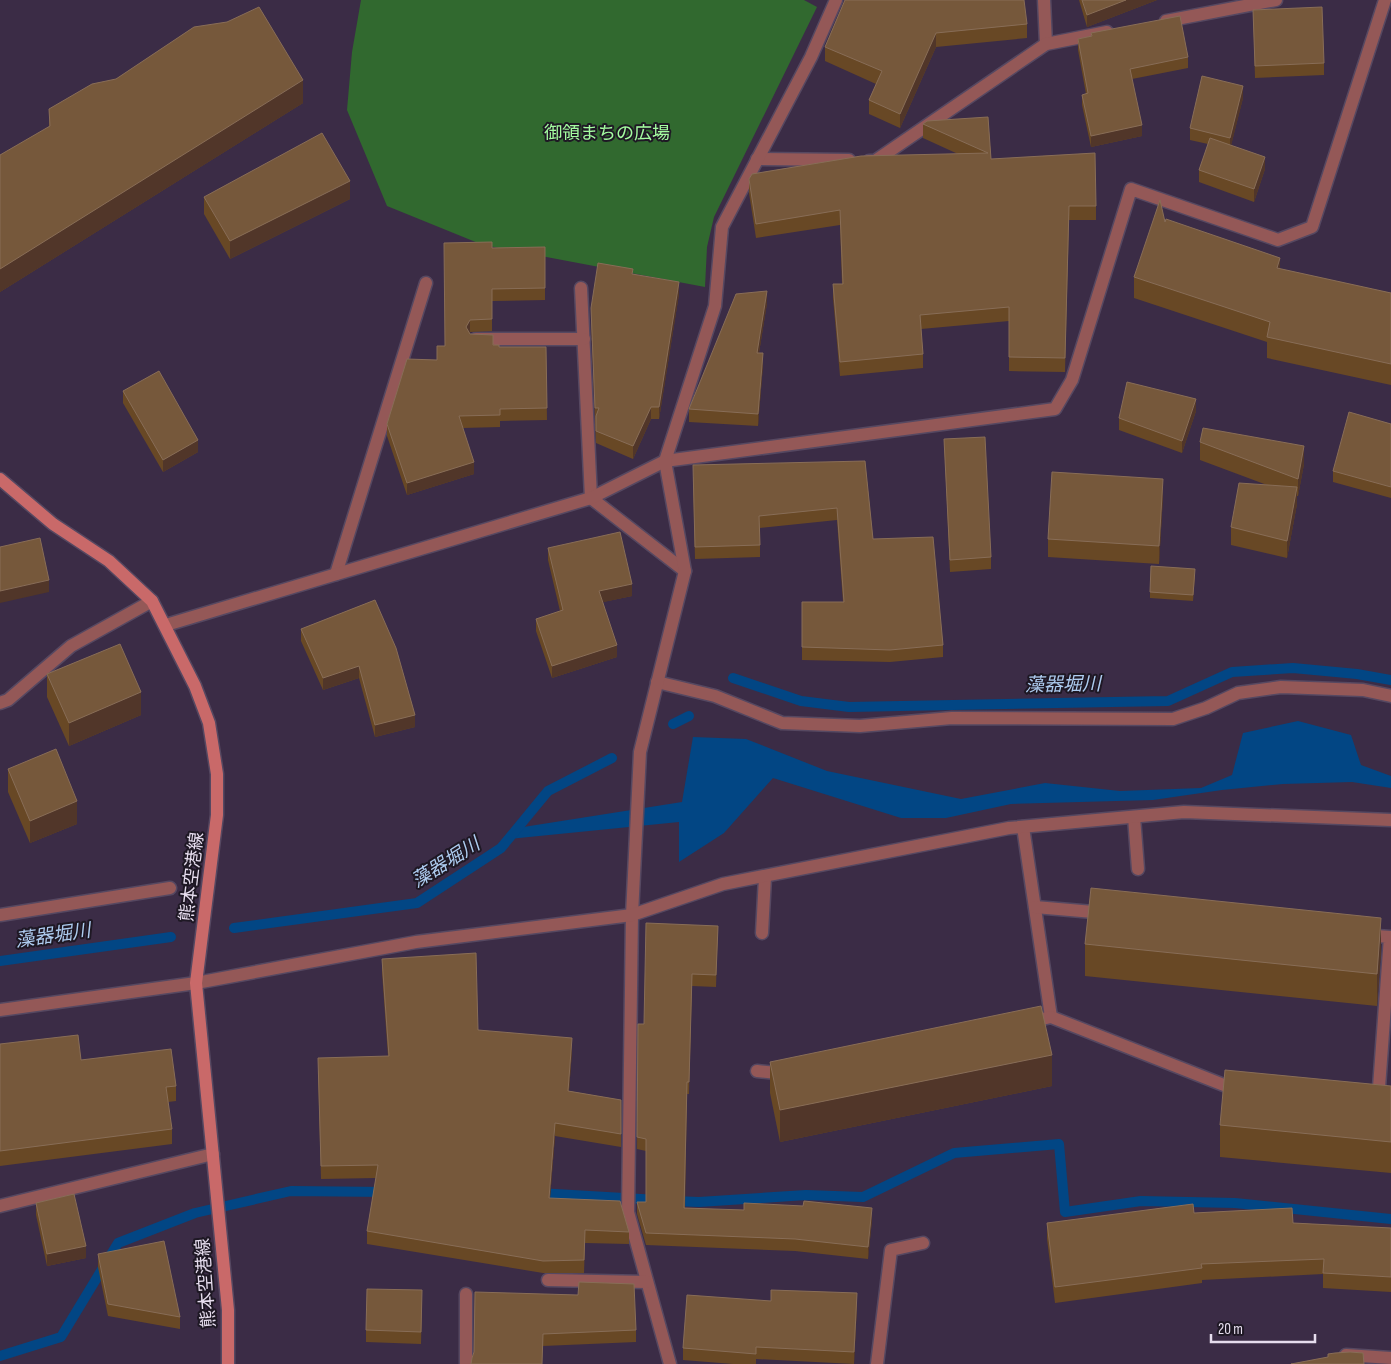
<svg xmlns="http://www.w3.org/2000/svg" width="1391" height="1364" font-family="'Sofia Sans Condensed','Noto Sans JP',sans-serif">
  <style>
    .green { fill: #31692f }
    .water { fill: #024684 }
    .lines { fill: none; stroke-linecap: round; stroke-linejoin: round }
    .stream { stroke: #024684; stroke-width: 10 }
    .service-casing { stroke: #564861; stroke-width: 15 }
    .minor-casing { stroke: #564861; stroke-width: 15 }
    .secondary-casing { stroke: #564861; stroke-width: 15 }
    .service { stroke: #945857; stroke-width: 12 }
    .minor { stroke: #945857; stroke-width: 12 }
    .secondary { stroke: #c96969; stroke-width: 12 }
    .wall { fill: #684825 }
    .shaded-wall { fill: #513629 }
    .building { fill: #76583b; stroke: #886d57 }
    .labels { text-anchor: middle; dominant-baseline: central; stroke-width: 4; stroke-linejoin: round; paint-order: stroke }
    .park-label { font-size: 18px; fill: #a4fca0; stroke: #1e1824 }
    .street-label { font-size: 18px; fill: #e6ddee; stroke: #1e1824 }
    .water-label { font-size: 19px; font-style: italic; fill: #aeccf0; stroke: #1e1824 }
  </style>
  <rect width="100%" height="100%" fill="#3b2c46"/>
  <!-- green -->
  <path class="green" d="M361,0H804L817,7L714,217L707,247L705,287L483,245L387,206L347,110L352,52Z"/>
  <!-- water -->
  <path class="water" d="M1298,721L1351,735L1361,765L1391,776V788L1352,782L1283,784L1222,790L1153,800L1011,804L946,818H901L773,778L724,833L679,862V822L509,839L517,828L682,802L693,737L746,739L827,771L961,799L1045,783L1120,791L1201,788L1232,775L1243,733Z"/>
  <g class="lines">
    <!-- stream -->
    <g class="stream">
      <path d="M733,678L801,701L849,707L1168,701L1232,672L1293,668L1357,674L1391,680"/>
      <path d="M673,724L689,716"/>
      <path d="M234,928L417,903L501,848L548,791L612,758"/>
      <path d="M0,961L171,937"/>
      <path d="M538,1193L658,1200"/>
      <path d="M673,1201L699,1202L806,1195L863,1197L954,1153L1059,1144L1065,1212L1141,1201L1235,1203L1391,1219"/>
      <path d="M0,1356L61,1337L118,1243L195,1213L291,1191L386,1192"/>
    </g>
    <defs>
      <g id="service">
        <path d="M1134,817L1138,869"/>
        <path d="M1023,827L1051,1017"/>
        <path d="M1035,907L1105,913"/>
        <path d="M632,915L628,1212L670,1364"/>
        <path d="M762,933L765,877"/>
        <path d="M1364,935L1390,937L1378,1101"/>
        <path d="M1029,1022L1051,1017L1239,1091"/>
        <path d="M757,1071L787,1074"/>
      </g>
      <g id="minor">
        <path d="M1044,0L1046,44"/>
        <path d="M1166,21L1276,0"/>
        <path d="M757,159L849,160"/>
        <path d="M869,161H875L1046,44L1107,32"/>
        <path d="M581,288L591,498L685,571"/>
        <path d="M476,339H584"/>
        <path d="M336,574L426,283"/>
        <path d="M166,625L591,498L665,461L1055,409L1072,380L1131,189L1278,240L1312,227L1385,0"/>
        <path d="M657,682L715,696L782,723L860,726L952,718L1173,719L1206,708L1238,693L1281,687L1363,690L1391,696"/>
        <path d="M0,703L8,700L71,646L152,601"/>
        <path d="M0,915L170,888"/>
        <path d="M632,915L640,752L685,571L665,461L715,306L722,227L811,57L836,0"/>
        <path d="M0,1010L196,983L416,942L632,915L723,884L1009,828L1184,812L1391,820"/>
        <path d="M0,1206L213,1154"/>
        <path d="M548,1280L647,1282"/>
        <path d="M466,1294V1364"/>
        <path d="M1346,1355L1391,1358"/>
        <path d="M877,1364L891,1250L923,1243"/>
      </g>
      <path id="secondary" d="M0,479L53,524L109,561L152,601L195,686L209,723L217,774V815L196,983L228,1310V1364"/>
    </defs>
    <!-- service casing -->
    <use href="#service" class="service-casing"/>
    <!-- minor casing -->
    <use href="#minor" class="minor-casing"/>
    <!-- secondary casing -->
    <use href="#secondary" class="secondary-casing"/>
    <!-- service -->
    <use href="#service" class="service"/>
    <!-- minor -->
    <use href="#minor" class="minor"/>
    <!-- secondary -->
    <use href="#secondary" class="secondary"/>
  </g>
  <!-- wall -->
  <g class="wall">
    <path d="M845,0L1027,24V38L936,47L900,128L869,114V100L876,84L825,61V47Z"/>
    <path d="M1079,0H1157L1087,27Z"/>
    <path d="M1253,10L1324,63V75L1255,78Z"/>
    <path d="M1091,33L1188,57V68L1132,79L1142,136L1091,147L1082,105V95L1086,94L1078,50V39L1091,37Z"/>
    <path d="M1243,98L1231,145L1265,169L1254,202L1199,182V170L1208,144L1190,140V128Z"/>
    <path d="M303,103L0,292V155L49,127V109Z"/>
    <path d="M988,117L991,159L1096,206V220H1069L1065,372L1009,371V321L921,329L923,354V368L840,376L833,298V284H842L840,225L756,238L749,193V179L958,154L923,138V124Z"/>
    <path d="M204,197L350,199L230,259L204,214Z"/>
    <path d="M1165,222L1280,269L1391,293V385L1267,358V342L1134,298V277Z"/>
    <path d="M545,247V300L492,301V331L470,332V334L499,347H546L547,420L500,421V427L463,428L474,474L407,495L387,436V424L437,360L445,346L492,248Z"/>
    <path d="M633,274L679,294L659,419H651L633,459L596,443L591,320V308Z"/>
    <path d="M767,303L759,353L763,365L758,426L689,422V409Z"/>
    <path d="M123,391L198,452L163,472L123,403Z"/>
    <path d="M1196,411L1182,453L1119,430V418Z"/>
    <path d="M1391,424V498L1333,482V471Z"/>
    <path d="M944,439L991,557V569L950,572Z"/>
    <path d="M1200,442L1304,464L1298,496H1297V504L1287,558L1231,545V527L1267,485L1200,460Z"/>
    <path d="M865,461L873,539L943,645V657L890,662L802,660V602H843L837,520L760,528V557L695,559L693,477Z"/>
    <path d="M1163,496L1159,564L1048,557V539Z"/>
    <path d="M548,548L632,596L603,602L617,657L552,678L536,631V619L560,611L548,560Z"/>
    <path d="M1195,575L1193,601L1150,598V592Z"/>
    <path d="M375,600L415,727L375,737L359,678L323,690L301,641V629Z"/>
    <path d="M47,674L141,715L69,746L47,697Z"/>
    <path d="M8,769L77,824L30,843L8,792Z"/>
    <path d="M718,926L716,987L692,986L689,1094H687L685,1208L872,1220L868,1259L795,1251L646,1245L637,1214V1202H646V1151L637,1149L638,1024H644Z"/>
    <path d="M1085,944L1381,949L1377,1006L1085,976Z"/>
    <path d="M382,959L478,1030L572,1051L569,1091L621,1100V1147L555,1136L550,1198L629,1232V1244L585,1243L584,1273H543L367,1244V1231L376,1178L321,1179L318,1071L388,1056L382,972Z"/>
    <path d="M0,1044L81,1060L176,1086V1101L168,1102L172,1129V1144L0,1166Z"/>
    <path d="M770,1062L1052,1086L780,1142L770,1093Z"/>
    <path d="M1391,1086V1173L1220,1157V1125Z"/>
    <path d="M36,1203L86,1258L47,1266L36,1215Z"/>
    <path d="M1194,1213L1293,1223L1391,1228V1292L1323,1288V1274L1202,1280V1283L1055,1303L1047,1239V1223Z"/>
    <path d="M98,1254L180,1317V1329L108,1316L98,1267Z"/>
    <path d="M475,1292L636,1330V1342L543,1346L474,1352Z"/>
    <path d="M771,1301L857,1305L854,1364L756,1359V1364H733L683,1360V1348Z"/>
    <path d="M422,1302L421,1344L366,1342V1330Z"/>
  </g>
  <!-- shaded-wall -->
  <g class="shaded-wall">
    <path d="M1126,0H1157L1087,27V15Z"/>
    <path d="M936,33V47L900,128V114Z"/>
    <path d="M303,80V103L0,292V269Z"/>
    <path d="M1243,86V98L1230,150V138Z"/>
    <path d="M1142,125V136L1091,147V136Z"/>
    <path d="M1265,157V169L1254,202V189Z"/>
    <path d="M350,181V199L230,259V241Z"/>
    <path d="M1280,258V279L1277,268Z"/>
    <path d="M679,282V294L659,419V407Z"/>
    <path d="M767,291V303L757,365V353Z"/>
    <path d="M470,320V332L466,339V327Z"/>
    <path d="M763,353V365L758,426V414Z"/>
    <path d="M1196,399V411L1182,453V441Z"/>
    <path d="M651,407V419L633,459V446Z"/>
    <path d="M198,440V452L163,472V460Z"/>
    <path d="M1304,446V464L1298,496V479Z"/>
    <path d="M474,462V474L407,495V483Z"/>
    <path d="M1163,479V496L1159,564V546Z"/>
    <path d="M1297,487V504L1287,558V541Z"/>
    <path d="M49,580V592L0,603V591Z"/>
    <path d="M632,584V596L599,603V591Z"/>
    <path d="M617,645V657L552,678V666Z"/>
    <path d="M359,666V678L323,690V678Z"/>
    <path d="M141,692V715L69,746V723Z"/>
    <path d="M415,715V727L375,737V725Z"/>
    <path d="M77,801V824L30,843V821Z"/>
    <path d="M1381,918V949L1377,1006V974Z"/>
    <path d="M572,1038V1051L568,1104V1091Z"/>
    <path d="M1052,1055V1086L780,1142V1110Z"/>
    <path d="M555,1123V1136L549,1211V1198Z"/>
    <path d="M872,1208V1220L868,1259V1247Z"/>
    <path d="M86,1246V1258L47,1266V1254Z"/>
    <path d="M857,1293V1305L854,1364V1352Z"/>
  </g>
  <!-- building -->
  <g class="building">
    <path d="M845,0H1024L1027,24L936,33L900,114L869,100L882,71L825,47Z"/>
    <path d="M1082,0H1126L1087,15Z"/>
    <path d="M259,7L303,80L0,269V155L50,126L49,109L92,84L116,79L194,27L227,22Z"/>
    <path d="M1322,7L1324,63L1255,66L1253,10Z"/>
    <path d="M1180,16L1188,57L1130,69L1142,125L1091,136L1082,95L1088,93L1078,39L1092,36L1091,33Z"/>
    <path d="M1202,76L1243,86L1230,138L1190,128Z"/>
    <path d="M988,117L991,159L1095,153L1096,206H1069L1065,358L1009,357V307L920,315L923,354L840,362L833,284H843L840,210L756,224L749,179L752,174L861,156L988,153L923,124L927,121Z"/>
    <path d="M322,133L350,181L230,241L204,197Z"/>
    <path d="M1210,138L1265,157L1254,189L1199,170Z"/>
    <path d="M1160,200L1165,222L1166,219L1280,258L1277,268L1391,293V364L1267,337L1270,322L1134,277Z"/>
    <path d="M492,242V248L545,247V288L492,289V319L470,320L466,327L470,334L493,335V345H499V347H546L547,408L500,409V415L459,416L474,462L407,483L387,424L407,359L437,360V346H445L444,243Z"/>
    <path d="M598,263L633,269L632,274L679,282L659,407H651L633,446L596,431V416L599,408H595L591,308Z"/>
    <path d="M767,291L757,353H763L758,414L689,409L736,294Z"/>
    <path d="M159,371L198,440L163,460L123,391Z"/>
    <path d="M1127,382L1196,399L1182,441L1119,418Z"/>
    <path d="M1349,412L1391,424V487L1333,471Z"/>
    <path d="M1203,428L1304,446L1298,479L1200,442Z"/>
    <path d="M985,437L991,557L950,560L944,439Z"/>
    <path d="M865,461L873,539L933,537L943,645L890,650L802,647V602H844L837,508L759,516L760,545L695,547L693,465Z"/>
    <path d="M1052,472L1163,479L1159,546L1048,539Z"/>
    <path d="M1239,483L1297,487L1287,541L1231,527Z"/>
    <path d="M620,532L632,584L599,591L617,645L552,666L536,619L563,610L548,548Z"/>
    <path d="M40,538L49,580L0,591V547Z"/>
    <path d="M1151,566L1195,569L1193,595L1150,592Z"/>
    <path d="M375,600L396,648L415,715L375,725L359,666L323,678L301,629Z"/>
    <path d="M120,644L141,692L69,723L47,674Z"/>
    <path d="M56,749L77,801L30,821L8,769Z"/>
    <path d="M1091,888L1381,918L1377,974L1085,944Z"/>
    <path d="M646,923L718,926L716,975L692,974L689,1082H687L684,1208L744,1210V1203L803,1206L804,1201L872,1208L868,1247L795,1239L646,1233L637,1202H646V1139L637,1137L638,1024H644Z"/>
    <path d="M476,953L478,1030L572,1038L568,1091L621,1100V1134L555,1123L549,1198L620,1201L629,1232L585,1230L584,1260L543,1261L367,1231L378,1165L321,1166L318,1058L389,1056L382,959Z"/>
    <path d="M1041,1006L1052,1055L780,1110L770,1062Z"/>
    <path d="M78,1035L81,1060L171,1049L176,1086L166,1087L172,1129L0,1151V1044Z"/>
    <path d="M1225,1070L1391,1086V1142L1220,1125Z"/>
    <path d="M74,1194L86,1246L47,1254L36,1203Z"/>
    <path d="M1193,1204L1194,1213L1292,1208L1293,1223L1391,1228V1277L1323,1273L1324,1259L1201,1264L1202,1268L1055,1287L1047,1223Z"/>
    <path d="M164,1241L180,1317L108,1304L98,1254Z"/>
    <path d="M579,1282L634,1284L636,1330L543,1334L542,1364H471L472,1358L474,1352L475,1292L578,1295Z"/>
    <path d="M367,1289L422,1290L421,1332L366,1330Z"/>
    <path d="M771,1290L857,1293L854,1352L756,1347V1354L683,1348L687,1295L771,1301Z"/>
    <path d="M1350,1352L1363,1353L1364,1364H1291L1328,1357V1354L1335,1353Z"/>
  </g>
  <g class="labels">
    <!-- park labels -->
    <g class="park-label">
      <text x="607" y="133">御領まちの広場</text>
    </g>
    <!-- street labels -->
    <g class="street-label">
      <text transform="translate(192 877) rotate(-83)">熊本空港線</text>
      <text transform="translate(206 1283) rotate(-94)">熊本空港線</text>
    </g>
    <!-- water labels -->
    <g class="water-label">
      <text transform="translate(1063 685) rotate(-1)">藻器堀川</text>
      <text transform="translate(446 863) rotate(-32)">藻器堀川</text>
      <text transform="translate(53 936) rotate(-8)">藻器堀川</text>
    </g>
  </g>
  <!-- scale -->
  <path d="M1211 1334v8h104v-8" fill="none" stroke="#e6ddee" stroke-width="2.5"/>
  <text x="1218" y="1334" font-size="15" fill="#e6ddee" stroke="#1e1824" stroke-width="4" paint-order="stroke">20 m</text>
</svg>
